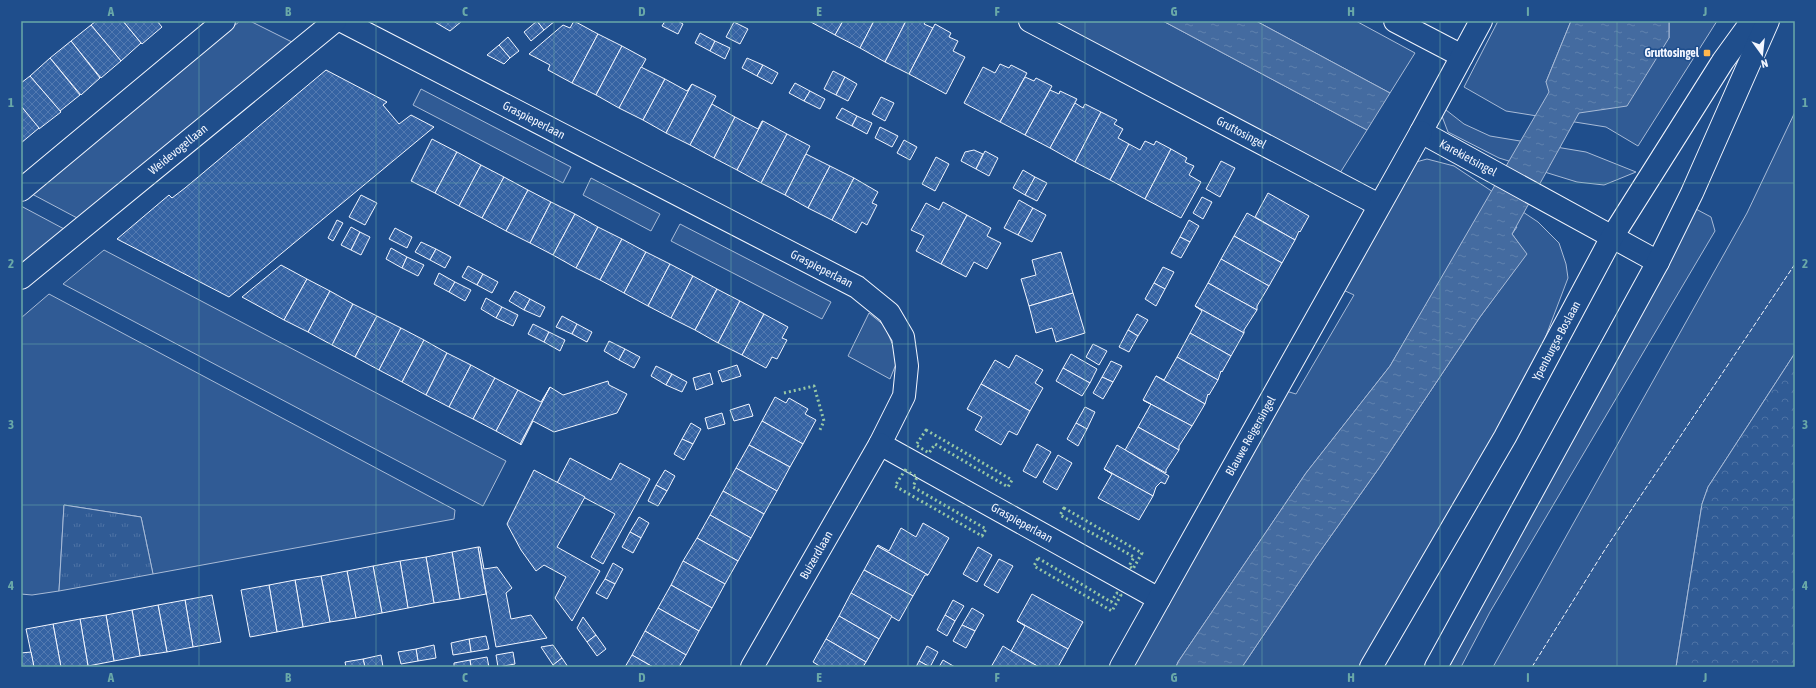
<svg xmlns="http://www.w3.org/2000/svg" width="1816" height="688" font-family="'Asap Condensed',sans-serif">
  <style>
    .green { fill: #305b95; stroke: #a8bbd7 }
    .forest { fill: url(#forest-crowns); stroke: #a8bbd7 }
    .park { fill: url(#park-tufts); stroke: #a8bbd7 }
    .water { fill: url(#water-ripples); stroke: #a8bbd7 }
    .building { fill: url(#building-cross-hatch); stroke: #f2f6ff }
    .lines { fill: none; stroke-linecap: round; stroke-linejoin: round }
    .minor-casing { stroke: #f2f6ff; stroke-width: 24 }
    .major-casing { stroke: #f2f6ff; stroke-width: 24 }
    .minor { stroke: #1f4e8c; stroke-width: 22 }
    .major { stroke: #1f4e8c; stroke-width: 22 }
    .hedge { stroke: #97c8a6; stroke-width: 3; stroke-dasharray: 2 3; stroke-linecap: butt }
    .fence { stroke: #f2f6ff; stroke-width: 1; stroke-dasharray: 5 2; stroke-linecap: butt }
    .grid { fill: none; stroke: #6aa9a8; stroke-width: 1; stroke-opacity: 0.55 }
    .poi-dot { fill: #ffb74d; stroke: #1f4e8c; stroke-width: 1.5 }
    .labels { text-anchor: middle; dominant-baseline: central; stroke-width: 3; stroke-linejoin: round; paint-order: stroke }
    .poi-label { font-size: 12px; font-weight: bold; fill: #f2f6ff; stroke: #1f4e8c; text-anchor: end }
    .street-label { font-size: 12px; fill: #f2f6ff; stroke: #1f4e8c }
    .neatline { fill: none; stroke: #6aa9a8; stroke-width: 1.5 }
    .grid-label { font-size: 13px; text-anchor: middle; font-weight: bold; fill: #6aa9a8 }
  </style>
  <defs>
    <pattern id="forest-crowns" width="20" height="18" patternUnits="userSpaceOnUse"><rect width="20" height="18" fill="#305b95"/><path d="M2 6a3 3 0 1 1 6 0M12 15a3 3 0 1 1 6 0" fill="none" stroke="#4e73a5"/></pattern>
    <pattern id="park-tufts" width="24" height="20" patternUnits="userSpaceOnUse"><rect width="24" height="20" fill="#305b95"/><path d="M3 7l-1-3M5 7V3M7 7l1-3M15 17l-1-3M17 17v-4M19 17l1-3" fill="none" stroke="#4e73a5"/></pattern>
    <pattern id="water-ripples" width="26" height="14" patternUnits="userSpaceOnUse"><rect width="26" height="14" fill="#446ba0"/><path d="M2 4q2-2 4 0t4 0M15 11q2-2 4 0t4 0" fill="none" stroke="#5f81ae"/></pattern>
    <pattern id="building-cross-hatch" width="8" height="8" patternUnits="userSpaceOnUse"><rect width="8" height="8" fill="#3563a3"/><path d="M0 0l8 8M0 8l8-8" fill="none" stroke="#537ab1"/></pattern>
  </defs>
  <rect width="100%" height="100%" fill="#1f4e8c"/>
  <!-- green -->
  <g class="green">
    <path d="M240,21H250L292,42L79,219L32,194Z"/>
    <path d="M1052,21H1163L1367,130L1340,173Z"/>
    <path d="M1256,21H1356L1415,53L1390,93Z"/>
    <path d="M1498,21H1571L1546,82L1669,38V21H1717L1638,146L1606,127L1506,111L1464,87Z"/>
    <path d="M421,89L571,167L563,183L413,105Z"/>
    <path d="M1446,110L1464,124L1490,136L1586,152L1636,172L1604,185L1577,182L1499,158L1448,132L1440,111Z"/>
    <path d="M1795,112V353L1708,487L1702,504L1676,667H1493L1747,213Z"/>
    <path d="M1427,159L1454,166L1538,222L1559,243L1566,264L1568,278L1533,370L1363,667H1242L1316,557L1379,468L1480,317L1526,254L1512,234L1517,227L1482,209L1390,366L1306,473L1178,662L1176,667H1131L1286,391L1296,394L1354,295L1341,289L1416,162Z"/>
    <path d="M591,178L660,214L651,231L583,195Z"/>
    <path d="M21,206L66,230L24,264L21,263Z"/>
    <path d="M1694,208L1711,217L1715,231L1490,612L1461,667H1449Z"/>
    <path d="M680,224L831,302L822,319L671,241Z"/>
    <path d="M104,250L506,461L483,506L63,284Z"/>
    <path d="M49,294L455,510L454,519L153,574L141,517L64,505L59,591L32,595L21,594V318Z"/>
    <path d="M869,313L885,326L893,346L896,364L890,379L848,356Z"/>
  </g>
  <!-- forest -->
  <path class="forest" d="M1795,353V667H1676L1702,504L1708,487Z"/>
  <!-- park -->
  <path class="park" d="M64,505L141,517L153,574L59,591Z"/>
  <!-- water -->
  <g class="water">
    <path d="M1163,21H1256L1390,93L1367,130Z"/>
    <path d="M1571,21H1669V38L1627,106L1579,113L1512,234L1527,254L1480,317L1379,468L1316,557L1242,667H1176L1178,662L1306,473L1390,366L1549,92L1546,82Z"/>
  </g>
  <!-- building -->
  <g class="building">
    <path d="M96,21H123L141,43L121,61L91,25Z"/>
    <path d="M123,21H157L162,27L142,44Z"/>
    <path d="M433,21H462L450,31Z"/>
    <path d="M537,21L544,30L531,41L524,32Z"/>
    <path d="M537,21H555L544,30Z"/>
    <path d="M574,21L598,34L572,83L548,70L550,65L529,54L563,25L570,28Z"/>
    <path d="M665,21H678L683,24L678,34L662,26Z"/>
    <path d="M809,21H843L835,35Z"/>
    <path d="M843,21H874L860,48L835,35Z"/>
    <path d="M874,21H906L885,62L860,48Z"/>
    <path d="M906,21H926L924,24L933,28L909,74L885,62Z"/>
    <path d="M734,22L748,29L740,44L726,37Z"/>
    <path d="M935,24L951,33L949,37L958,41L953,51L965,57L946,94L909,74Z"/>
    <path d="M91,25L121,61L101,78L71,41Z"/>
    <path d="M700,33L715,41L710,51L695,43Z"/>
    <path d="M598,34L622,46L596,95L572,83Z"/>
    <path d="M508,37L519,51L510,58L499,45Z"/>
    <path d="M71,41L100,78L81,95L50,58Z"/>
    <path d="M715,41L730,48L725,59L710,51Z"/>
    <path d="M499,45L510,58L504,64L487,55Z"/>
    <path d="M622,46L646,59L619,108L596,95Z"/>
    <path d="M50,58L80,95L60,111L30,76Z"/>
    <path d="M747,58L763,65L757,76L742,68Z"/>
    <path d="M1000,64L1009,68L1011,65L1027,73L1000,122L964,103L983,67L995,73Z"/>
    <path d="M763,65L778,73L772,84L757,76Z"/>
    <path d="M641,67L665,79L643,120L619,108Z"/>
    <path d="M326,70L387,102L383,105L399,124L411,115L434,127L229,297L117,239L169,195L172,198L185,188Z"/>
    <path d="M833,71L845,77L836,95L824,89Z"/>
    <path d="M30,76L61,112L39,129L21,106V83Z"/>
    <path d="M845,77L857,84L848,101L836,95Z"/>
    <path d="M1025,77L1034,81L1036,78L1052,86L1025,135L1000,122Z"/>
    <path d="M665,79L687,91L692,84L666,133L643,120Z"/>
    <path d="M795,83L810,91L804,101L789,93Z"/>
    <path d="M692,84L716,96L690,145L666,133Z"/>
    <path d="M1050,90L1059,94L1060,91L1077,99L1050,148L1025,135Z"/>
    <path d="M810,91L825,99L820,109L804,101Z"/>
    <path d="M881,97L894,103L885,121L872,114Z"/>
    <path d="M1075,103L1083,108L1085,104L1101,112L1075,162L1050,148Z"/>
    <path d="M712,104L735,117L714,158L690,145Z"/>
    <path d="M21,106L39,128L21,143Z"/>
    <path d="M842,108L857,116L852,126L836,118Z"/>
    <path d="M1101,112L1117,120L1114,124L1123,129L1118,138L1129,144L1110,180L1075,162Z"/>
    <path d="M857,116L872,123L867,134L852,126Z"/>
    <path d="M735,117L758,129L762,121H763L737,170L714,158Z"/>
    <path d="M763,121L787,134L761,183L737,170Z"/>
    <path d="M880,127L898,136L892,147L875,138Z"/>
    <path d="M787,134L810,146L785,195L761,183Z"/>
    <path d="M432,139L457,152L435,193L411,181Z"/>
    <path d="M904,140L917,147L910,160L897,153Z"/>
    <path d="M1145,141L1154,145L1156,141L1171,149L1145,199L1110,180L1129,144L1140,150Z"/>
    <path d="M1171,149L1187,158L1185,162L1194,166L1189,175L1201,182L1181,218L1145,199Z"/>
    <path d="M974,150L983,154L976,169L961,161L965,152Z"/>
    <path d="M985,151L998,158L989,176L976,169Z"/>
    <path d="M457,152L481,165L459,206L435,193Z"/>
    <path d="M806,154L830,166L808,208L785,195Z"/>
    <path d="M936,157L949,164L935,191L922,184Z"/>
    <path d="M1221,161L1235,168L1220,197L1206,189Z"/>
    <path d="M481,165L504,177L482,218L459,206Z"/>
    <path d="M830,166L854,178L832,220L808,208Z"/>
    <path d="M1023,170L1035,177L1025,195L1013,188Z"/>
    <path d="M504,177L528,190L506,231L482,218Z"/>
    <path d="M1035,177L1047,183L1037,201L1025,195Z"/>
    <path d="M854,178L878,192L872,203L877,205L867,225L862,222L856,233L832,220Z"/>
    <path d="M528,190L551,202L530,243L506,231Z"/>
    <path d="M1268,193L1309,216L1300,232L1299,231L1295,240L1255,217Z"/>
    <path d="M361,195L377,203L365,225L349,217Z"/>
    <path d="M1202,197L1212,202L1203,219L1193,213Z"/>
    <path d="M1019,200L1033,208L1018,235L1004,228Z"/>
    <path d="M551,202L575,214L553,255L530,243Z"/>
    <path d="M943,202L967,215L941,264L916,251L924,236L911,230L926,203L939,210Z"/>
    <path d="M1033,208L1046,215L1032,242L1018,235Z"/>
    <path d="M1247,213L1295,240L1282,263L1234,236Z"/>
    <path d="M575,214L598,227L576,268L553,255Z"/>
    <path d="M967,215L991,228L987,236L1001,243L987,269L974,262L966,277L941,264Z"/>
    <path d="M337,220L343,223L333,241L328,238Z"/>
    <path d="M1189,220L1199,226L1190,242L1180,237Z"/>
    <path d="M351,227L360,232L351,250L341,245Z"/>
    <path d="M598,227L622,239L600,280L576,268Z"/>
    <path d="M395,228L412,237L407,248L389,239Z"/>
    <path d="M360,232L370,237L361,255L351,250Z"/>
    <path d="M1234,236L1282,263L1269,286L1221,259Z"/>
    <path d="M1180,237L1190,242L1181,258L1171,253Z"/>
    <path d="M622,239L646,252L624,293L600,280Z"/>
    <path d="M421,242L436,249L430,260L415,252Z"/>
    <path d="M391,248L407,257L402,268L386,259Z"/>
    <path d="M436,249L451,257L445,268L430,260Z"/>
    <path d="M646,252L670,264L648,306L624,293Z"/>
    <path d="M1061,252L1073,293L1029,306L1021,279L1036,275L1032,260Z"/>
    <path d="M407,257L424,265L418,276L402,268Z"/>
    <path d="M1221,259L1269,286L1257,306V310L1208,283Z"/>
    <path d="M670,264L693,276L671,318L648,306Z"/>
    <path d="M281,265L307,279L284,320L242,297Z"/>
    <path d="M468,266L483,274L477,285L462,277Z"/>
    <path d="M1163,267L1174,272L1165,289L1154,283Z"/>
    <path d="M439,273L455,282L449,292L434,284Z"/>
    <path d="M483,274L498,282L492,293L477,285Z"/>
    <path d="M693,276L717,289L695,330L671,318Z"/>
    <path d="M307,279L330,291L308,332L284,320Z"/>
    <path d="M455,282L471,290L465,301L449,292Z"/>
    <path d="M1154,283L1165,289L1156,306L1145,299Z"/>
    <path d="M1208,283L1257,310L1244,330V333L1195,306Z"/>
    <path d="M717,289L740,301L718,343L695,330Z"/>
    <path d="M330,291L353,304L332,345L308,332Z"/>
    <path d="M515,291L530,299L524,310L509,301Z"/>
    <path d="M1073,293L1085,333L1056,342L1052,328L1036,333L1029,306Z"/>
    <path d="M486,298L502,307L496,318L481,309Z"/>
    <path d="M530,299L545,307L540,317L524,310Z"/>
    <path d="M740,301L764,314L742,355L718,343Z"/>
    <path d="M353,304L377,316L355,357L332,345Z"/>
    <path d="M1195,306L1244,333L1231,356L1190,333L1202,311Z"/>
    <path d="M502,307L518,315L513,326L496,318Z"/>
    <path d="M764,314L788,327L782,338L787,340L777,359L772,357L766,368L742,355Z"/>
    <path d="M1137,314L1148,320L1138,336L1128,330Z"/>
    <path d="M377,316L401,328L379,370L355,357Z"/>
    <path d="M562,316L577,324L572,334L556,327Z"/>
    <path d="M533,324L549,332L544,342L528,334Z"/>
    <path d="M577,324L592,332L587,342L572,334Z"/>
    <path d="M401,328L424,340L402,382L379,370Z"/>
    <path d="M1128,330L1138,336L1129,352L1119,347Z"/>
    <path d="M549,332L565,340L560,351L544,342Z"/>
    <path d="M1190,333L1231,356L1222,372L1221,371L1218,380L1177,357Z"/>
    <path d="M424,340L447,353L426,395L402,382Z"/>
    <path d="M609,341L625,349L619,360L604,351Z"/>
    <path d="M1093,344L1107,351L1099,365L1086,357Z"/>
    <path d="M625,349L640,357L634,368L619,360Z"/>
    <path d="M447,353L471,365L449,407L426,395Z"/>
    <path d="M1071,354L1097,369L1090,383L1063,368Z"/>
    <path d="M1016,355L1043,370L1035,383L1043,388L1030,411L981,384L995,360L1009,368Z"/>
    <path d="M1177,357L1218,380L1209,395L1208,394L1205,404L1156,376L1164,380Z"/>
    <path d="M1111,361L1122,366L1113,382L1102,377Z"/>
    <path d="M471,365L495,378L473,419L449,407Z"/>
    <path d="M737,365L741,376L722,382L718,371Z"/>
    <path d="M656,366L672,374L666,385L651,376Z"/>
    <path d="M1063,368L1090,383L1082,396L1056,381Z"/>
    <path d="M710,373L713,384L696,390L693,378Z"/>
    <path d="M672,374L687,382L682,392L666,385Z"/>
    <path d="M1156,376L1205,404L1192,426L1143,400Z"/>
    <path d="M1102,377L1113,382L1103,399L1093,393Z"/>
    <path d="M495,378L518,390L496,431L473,419Z"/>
    <path d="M608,381L609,385L627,394L617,413L554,432L533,421L521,445L520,444L550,387L563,395Z"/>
    <path d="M981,384L1030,411L1017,435L1009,431L1001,445L975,430L982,417L967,409Z"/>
    <path d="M550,387L520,444L496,431L518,390L541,402Z"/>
    <path d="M775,397L786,403L789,398L808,409L805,414L816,420L803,444L762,421Z"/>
    <path d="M1143,400L1192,426L1179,446V450L1138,427L1151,404Z"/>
    <path d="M749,404L753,416L734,421L730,410Z"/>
    <path d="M1085,407L1095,412L1087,429L1076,423Z"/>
    <path d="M722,413L725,424L708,429L705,418Z"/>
    <path d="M762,421L803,444L790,467L749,445Z"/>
    <path d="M691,423L701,429L693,444L682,439Z"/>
    <path d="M1076,423L1087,429L1078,446L1067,439Z"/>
    <path d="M1138,427L1179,450L1166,470V473L1125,450Z"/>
    <path d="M682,439L693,444L684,460L674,454Z"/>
    <path d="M1037,444L1051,452L1036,478L1023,471Z"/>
    <path d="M749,445L790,467L777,491L736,468Z"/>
    <path d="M1117,445L1169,476L1165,484L1161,482L1156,487L1153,496L1104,469Z"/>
    <path d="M1058,455L1072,463L1057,490L1043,482Z"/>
    <path d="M570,458L611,480L620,463L650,479L603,564L591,557L615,514L557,483Z"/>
    <path d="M736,468L777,491L764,514L723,491Z"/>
    <path d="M1104,469L1153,496L1139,520L1098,498L1112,474Z"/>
    <path d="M534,470L585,497L557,547L600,571L572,621L555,598L566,577L544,565L536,571L521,550L507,524Z"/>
    <path d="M665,470L675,476L667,491L656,485Z"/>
    <path d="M656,485L667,491L658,506L648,501Z"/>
    <path d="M723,491L764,514L751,538L710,515Z"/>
    <path d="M710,515L751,538L738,561L697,538Z"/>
    <path d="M639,517L649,523L641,538L630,532Z"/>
    <path d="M923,523L949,538L928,575L877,546L878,545L889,551L901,528L916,537Z"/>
    <path d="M630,532L641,538L633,553L622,547Z"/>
    <path d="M697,538L738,561L725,584L683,561Z"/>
    <path d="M877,546L928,575H925L913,596L864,570Z"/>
    <path d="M478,547H480L484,569L497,567L512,588L506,593L511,619L531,615L547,638L496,647Z"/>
    <path d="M478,547L486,594L460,599L452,552Z"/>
    <path d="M978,547L992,555L977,582L963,574Z"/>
    <path d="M452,552L460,599L434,603L426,557Z"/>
    <path d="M426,557L434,603L408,608L400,561Z"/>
    <path d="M999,559L1013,566L998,593L984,585Z"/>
    <path d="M400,561L408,608L382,613L373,566Z"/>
    <path d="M683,561L725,584L712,608L671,585Z"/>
    <path d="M613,563L623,569L615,584L605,579Z"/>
    <path d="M373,566L382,613L356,618L347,571Z"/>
    <path d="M864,570L913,596L899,621L851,593Z"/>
    <path d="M347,571L356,618L330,622L321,576Z"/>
    <path d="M321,576L330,622L303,627L295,580Z"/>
    <path d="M605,579L615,584L607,599L596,593Z"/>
    <path d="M295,580L303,627L277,632L269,585Z"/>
    <path d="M269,585L277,632L250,637L241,590Z"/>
    <path d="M671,585L712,608L699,631L658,608Z"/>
    <path d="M851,593L892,616L879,639L839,616Z"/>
    <path d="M1032,594L1083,622L1068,649L1017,621Z"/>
    <path d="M212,595L221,642L193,647L185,600Z"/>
    <path d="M185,600L193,647L167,652L158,605Z"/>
    <path d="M953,600L964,606L955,621L945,615Z"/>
    <path d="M158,605L167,652L140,656L132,610Z"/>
    <path d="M658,608L699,631L686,655L645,631Z"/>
    <path d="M972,608L984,615L975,631L962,625Z"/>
    <path d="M132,610L140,656L114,661L106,615Z"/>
    <path d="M106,615L114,661L88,666L80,619Z"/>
    <path d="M945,615L955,621L947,636L937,630Z"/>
    <path d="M839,616L879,639L866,662L826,639Z"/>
    <path d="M583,617L596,635L587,642L577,628Z"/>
    <path d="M80,619L88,666L61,667L53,624Z"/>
    <path d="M1017,621L1068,649L1058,667H1039L1011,651L1025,626Z"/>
    <path d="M53,624L61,667H34L26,629Z"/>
    <path d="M962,625L975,631L966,648L953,641Z"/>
    <path d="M645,631L686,655L679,667H653L632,655Z"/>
    <path d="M596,635L606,649L597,656L587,642Z"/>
    <path d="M486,636L489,649L471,652L469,639Z"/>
    <path d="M469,639L471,652L453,655L451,643Z"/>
    <path d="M826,639L866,662L863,667H821L813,662Z"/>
    <path d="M434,645L436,658L418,661L416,649Z"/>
    <path d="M553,645L562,658L553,665L541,647Z"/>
    <path d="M927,646L938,652L930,667L919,661Z"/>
    <path d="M1003,646L1011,651L1039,667H991Z"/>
    <path d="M416,649L418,661L401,664L398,652Z"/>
    <path d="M31,652L34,667H21V653Z"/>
    <path d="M513,652L515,664L498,667L496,655Z"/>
    <path d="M381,655L383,667H365L363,659Z"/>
    <path d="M632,655L653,667H625Z"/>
    <path d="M487,657L489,667H471L470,660Z"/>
    <path d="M562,658L568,667H554L553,665Z"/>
    <path d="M363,659L365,667H346L345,662Z"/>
    <path d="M470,660L471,667H454V663Z"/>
    <path d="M943,660L955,667H939Z"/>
    <path d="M919,661L930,667H916Z"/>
  </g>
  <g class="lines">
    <defs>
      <g id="minor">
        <path id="s1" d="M342,21L857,287L889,313L903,337L907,366L904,396L880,444L1159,599"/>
        <path id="s2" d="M1030,21L1379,205"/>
        <path d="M1395,21L1462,56"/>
        <path id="s3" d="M1481,21L1421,132L1658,262"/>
        <path d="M21,190L224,21"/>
        <path id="s4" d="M21,278L335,21"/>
        <path id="s5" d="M752,667L880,444"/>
        <path id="s6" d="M1121,667L1421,132"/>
      </g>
      <g id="major">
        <path id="s7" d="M1371,667L1505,437L1612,237L1723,61L1752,21"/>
        <path d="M1436,667L1658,262L1692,193L1768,21"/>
      </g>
    </defs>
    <!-- minor casing -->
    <use href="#minor" class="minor-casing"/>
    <!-- major casing -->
    <use href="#major" class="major-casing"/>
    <!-- minor -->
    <use href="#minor" class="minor"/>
    <!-- major -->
    <use href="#major" class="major"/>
    <!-- hedge -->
    <g class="hedge">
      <path d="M784,393L814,386L824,421L819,432"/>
      <path d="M926,430L1012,480L1008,487L935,444L929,453L916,445Z"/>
      <path d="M905,470L917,477L913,487L986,529L982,536L895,486Z"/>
      <path d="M1064,508L1142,553L1133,569L1129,566L1134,557L1060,515Z"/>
      <path d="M1038,558L1111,602L1117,593L1121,595L1112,611L1034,566Z"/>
    </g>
    <!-- fence -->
    <path class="fence" d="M1532,667L1604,551L1795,264"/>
  </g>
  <!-- grid -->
  <path class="grid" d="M199,21V667M376,21V667M554,21V667M731,21V667M908,21V667M1085,21V667M1262,21V667M1440,21V667M1617,21V667M21,183H1795M21,344H1795M21,505H1795"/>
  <!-- markers -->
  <rect class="poi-dot" x="1703" y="49" width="8" height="8" rx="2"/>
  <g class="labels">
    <!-- poi labels -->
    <g class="poi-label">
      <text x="1699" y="53">Gruttosingel</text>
    </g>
    <!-- street labels -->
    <g class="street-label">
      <text stroke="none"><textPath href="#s1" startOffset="216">Graspieperlaan</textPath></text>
      <text stroke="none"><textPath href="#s2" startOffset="239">Gruttosingel</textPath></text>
      <text stroke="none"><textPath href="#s4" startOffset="203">Weidevogellaan</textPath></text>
      <text stroke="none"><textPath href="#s3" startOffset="180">Karekietsingel</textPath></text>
      <text stroke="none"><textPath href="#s1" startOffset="540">Graspieperlaan</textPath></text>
      <text stroke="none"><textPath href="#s7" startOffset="375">Ypenburgse Boslaan</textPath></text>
      <text stroke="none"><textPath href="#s6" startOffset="265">Blauwe Reigersingel</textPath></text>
      <text stroke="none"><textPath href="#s1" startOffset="924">Graspieperlaan</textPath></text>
      <text stroke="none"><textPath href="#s5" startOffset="129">Buizerdlaan</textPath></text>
    </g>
  </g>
  <!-- border -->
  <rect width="1816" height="688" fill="none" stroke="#1f4e8c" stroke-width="44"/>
  <!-- north arrow -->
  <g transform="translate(1762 54) rotate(165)" stroke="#1f4e8c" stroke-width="3" paint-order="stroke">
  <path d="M0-3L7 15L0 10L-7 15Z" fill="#f2f6ff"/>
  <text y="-6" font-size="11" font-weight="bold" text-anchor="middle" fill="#f2f6ff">N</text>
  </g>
  <rect x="22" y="22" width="1772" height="644" class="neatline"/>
  <g class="grid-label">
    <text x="111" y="16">A</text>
    <text x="288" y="16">B</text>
    <text x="465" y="16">C</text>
    <text x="642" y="16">D</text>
    <text x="819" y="16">E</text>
    <text x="997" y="16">F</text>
    <text x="1174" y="16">G</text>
    <text x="1351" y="16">H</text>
    <text x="1528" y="16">I</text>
    <text x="1705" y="16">J</text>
    <text x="11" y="107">1</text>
    <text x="1805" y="107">1</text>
    <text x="11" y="268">2</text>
    <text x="1805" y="268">2</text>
    <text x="11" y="429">3</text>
    <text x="1805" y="429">3</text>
    <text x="11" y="590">4</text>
    <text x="1805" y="590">4</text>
    <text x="111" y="682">A</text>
    <text x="288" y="682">B</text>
    <text x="465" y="682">C</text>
    <text x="642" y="682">D</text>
    <text x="819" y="682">E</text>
    <text x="997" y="682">F</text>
    <text x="1174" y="682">G</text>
    <text x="1351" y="682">H</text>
    <text x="1528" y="682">I</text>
    <text x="1705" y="682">J</text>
  </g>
</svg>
